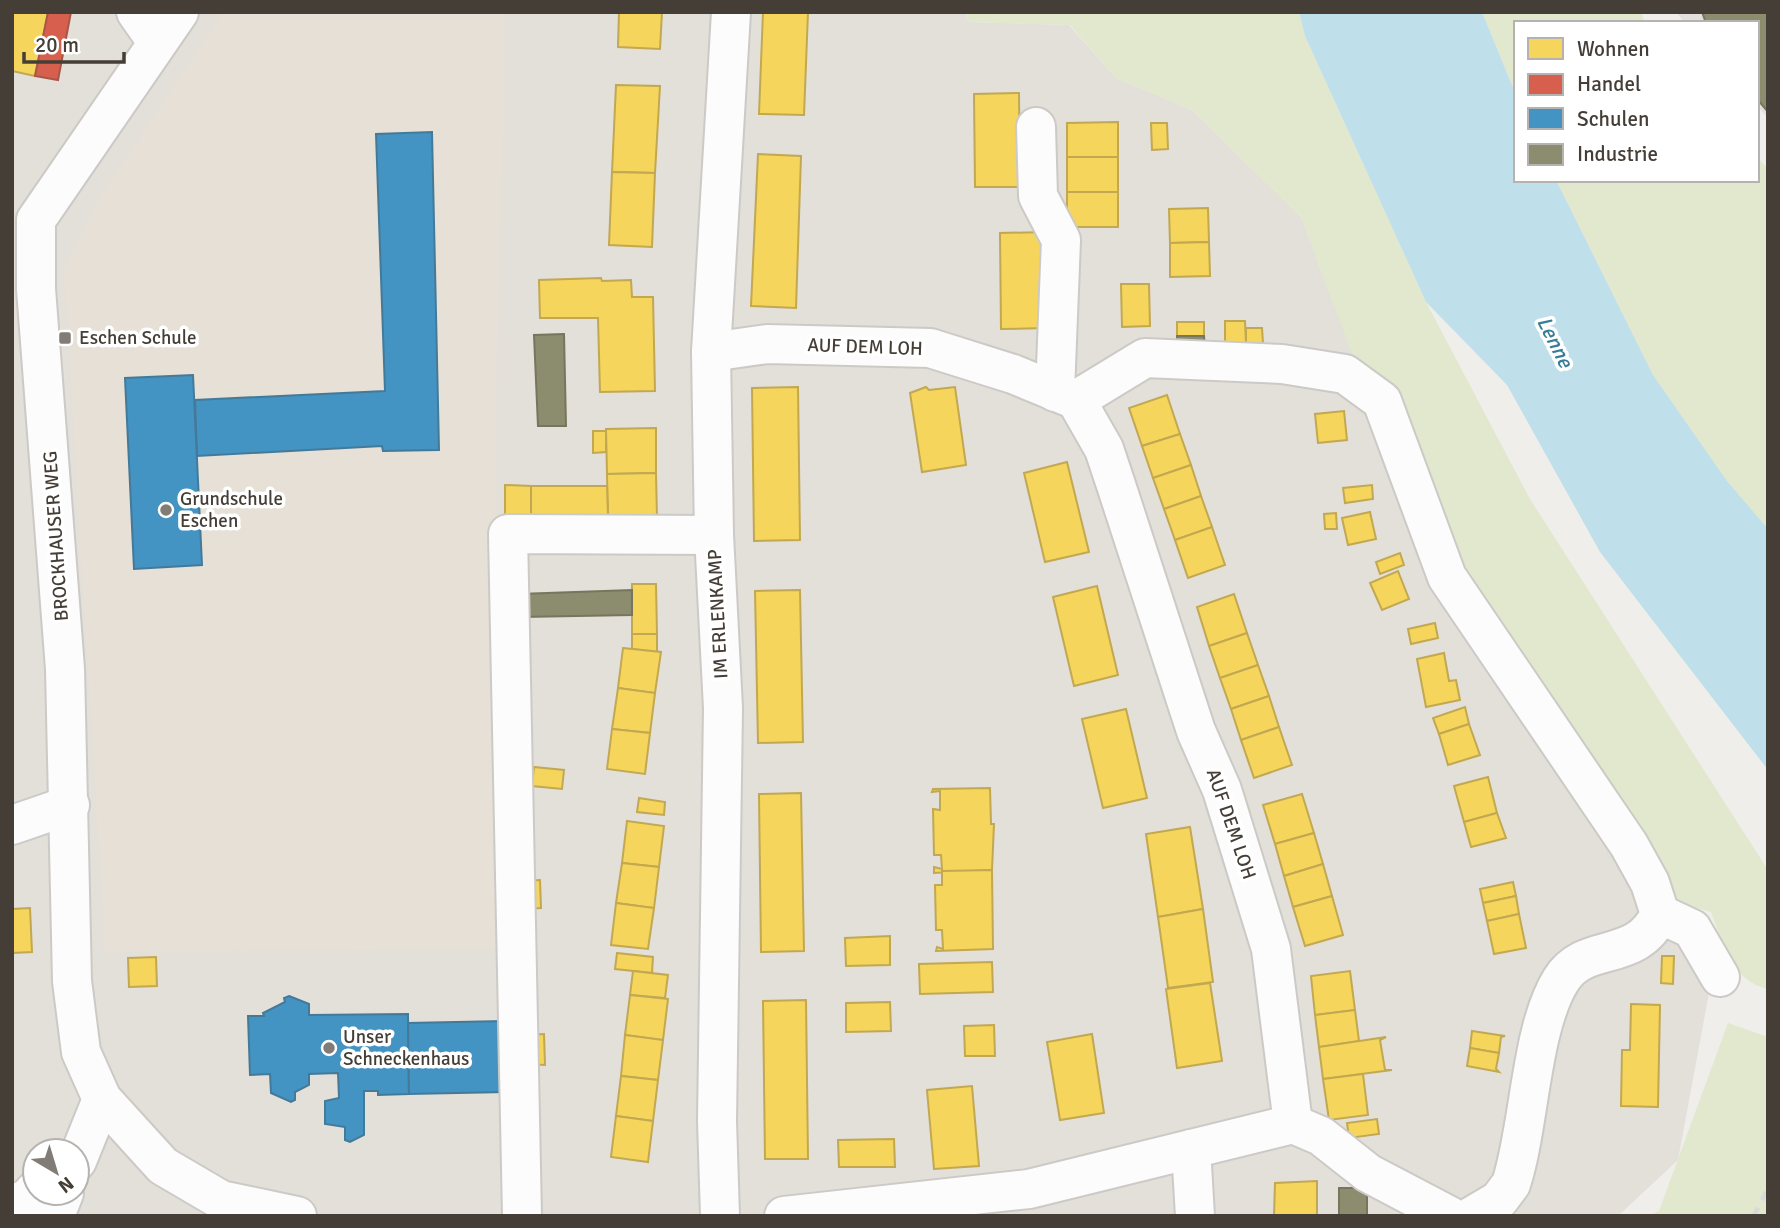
<svg xmlns="http://www.w3.org/2000/svg" width="1780" height="1228" font-family="Signika,sans-serif">
  <style>
    .residential { fill: #e3dfd9; fill-rule: evenodd }
    .industrial { fill: #e3dfdc }
    .education { fill: #e6e0d7 }
    .green { fill: #e1e8cd }
    .water { fill: #bfdfea }
    .homes { fill: #f6d55c; stroke: #c1a851; stroke-width: 2 }
    .shops { fill: #d6604d; stroke: #aa5646; stroke-width: 2 }
    .schools { fill: #4393c3; stroke: #447a99; stroke-width: 2 }
    .industry { fill: #8c8c6e; stroke: #77755e; stroke-width: 2 }
    .lines { fill: none; stroke-linecap: round; stroke-linejoin: round }
    .minor-casing { stroke: #cccac7; stroke-width: 42 }
    .minor { stroke: #fdfcfc; stroke-width: 38 }
    .rail { stroke: #d9d9d8; stroke-width: 5; stroke-dasharray: 9 9; stroke-linecap: butt }
    .poi-dot { fill: #817c76; stroke: #fff; stroke-width: 2.5 }
    .labels { text-anchor: middle; dominant-baseline: central; stroke-width: 7; stroke-linejoin: round; paint-order: stroke }
    .poi-label { font-size: 19px; fill: #453e37; stroke: #fff; text-anchor: start }
    .street-label { font-size: 19px; fill: #453e37; stroke: #fff }
    .water-label { font-size: 21px; font-style: italic; fill: #367d99; stroke: #fff }
  </style>
  <rect width="100%" height="100%" fill="#f0eeeb"/>
  <!-- residential -->
  <path class="residential" d="M12,12H966L967,22L1069,25L1116,78L1192,110L1301,217L1335,308L1687,938L1709,993L1678,1160L1618,1216H1527L1508,1212L1501,1216H12ZM35,1151H77V1193H35Z"/>
  <!-- industrial -->
  <path class="industrial" d="M1676,12H1768V118L1757,106V23H1685Z"/>
  <!-- education -->
  <path class="education" d="M223,12H506L496,419L504,949L105,952L64,268L98,201Z"/>
  <!-- green -->
  <g class="green">
    <path d="M966,12H1299L1305,36L1426,302L1530,499L1768,870V989C1731,981 1723,943 1711,912L1680,903L1463,568L1356,365L1301,217L1192,110L1116,78L1070,25L967,22Z"/>
    <path d="M1482,12H1641L1645,23H1516V95Z"/>
    <path d="M1757,157L1768,169V529L1727,481L1653,375L1556,180H1757Z"/>
    <path d="M1728,1023L1768,1037V1216H1647L1659,1211Z"/>
  </g>
  <!-- water -->
  <path class="water" d="M1299,12H1482L1516,95V180H1556L1653,375L1727,481L1768,529V770L1600,552L1507,385L1426,302L1305,36Z"/>
  <!-- homes -->
  <g class="homes">
    <path d="M12,12L48,13L35,76L12,71Z"/>
    <path d="M619,12H662L660,49L618,47Z"/>
    <path d="M763,12H808L804,115L759,114Z"/>
    <path d="M616,85L660,86L655,173L612,172Z"/>
    <path d="M1019,93L1020,187H975L974,94Z"/>
    <path d="M1118,122V157H1067V123Z"/>
    <path d="M1151,123H1167L1168,149L1152,150Z"/>
    <path d="M758,154L801,156L796,308L751,306Z"/>
    <rect x="1067" y="157" width="51" height="35"/>
    <path d="M612,172L655,173L652,247L609,245Z"/>
    <rect x="1067" y="192" width="51" height="35"/>
    <path d="M1208,208L1209,242L1170,243L1169,209Z"/>
    <path d="M1047,232L1048,328L1001,329L1000,233Z"/>
    <path d="M1209,242L1210,276L1170,277V243Z"/>
    <path d="M601,278L602,281L631,280L632,297H653L655,391L600,392L598,318H540L539,280Z"/>
    <path d="M1121,284H1149L1150,326L1122,327Z"/>
    <path d="M1225,321H1245L1246,343L1225,344Z"/>
    <rect x="1177" y="322" width="27" height="14"/>
    <path d="M1246,328H1262L1263,343H1246Z"/>
    <path d="M798,387L800,540L754,541L752,388Z"/>
    <path d="M926,387L929,390L955,387L966,465L922,472L910,393Z"/>
    <path d="M1167,395L1180,434L1142,446L1129,408Z"/>
    <path d="M1344,411L1347,440L1318,443L1315,414Z"/>
    <path d="M656,428V473L607,474L606,429Z"/>
    <path d="M593,431H606V452L593,453Z"/>
    <path d="M1180,434L1191,465L1153,478L1142,446Z"/>
    <path d="M1067,462L1089,552L1045,562L1024,473Z"/>
    <path d="M1191,465L1201,496L1164,509L1153,478Z"/>
    <path d="M656,473L657,518L608,519L607,474Z"/>
    <path d="M505,485L531,486V516L505,517Z"/>
    <path d="M1372,485L1373,499L1345,503L1343,488Z"/>
    <path d="M531,486H607L608,515L531,516Z"/>
    <path d="M1201,496L1212,527L1175,540L1164,509Z"/>
    <path d="M1370,512L1376,539L1348,545L1342,518Z"/>
    <path d="M1336,513L1337,529H1325L1324,514Z"/>
    <path d="M1212,527L1225,565L1188,578L1175,540Z"/>
    <path d="M1400,553L1404,565L1380,574L1376,562Z"/>
    <path d="M1398,571L1409,599L1382,610L1370,583Z"/>
    <path d="M632,584H656L657,634H632Z"/>
    <path d="M1097,586L1118,675L1074,686L1053,597Z"/>
    <path d="M800,590L803,742L758,743L755,591Z"/>
    <path d="M1234,594L1247,633L1209,646L1197,607Z"/>
    <path d="M1435,623L1438,638L1411,644L1408,629Z"/>
    <path d="M1247,633L1258,665L1220,678L1209,646Z"/>
    <path d="M632,634H657V652L632,649Z"/>
    <path d="M623,648L661,652L655,693L618,688Z"/>
    <path d="M1444,653L1449,681L1456,680L1460,700L1426,707L1417,659Z"/>
    <path d="M1258,665L1269,696L1231,709L1220,678Z"/>
    <path d="M618,688L655,693L650,733L612,729Z"/>
    <path d="M1269,696L1279,727L1241,740L1231,709Z"/>
    <path d="M1465,707L1469,724L1439,734L1433,718Z"/>
    <path d="M1126,709L1147,798L1103,808L1082,719Z"/>
    <path d="M1469,724L1480,755L1448,765L1439,734Z"/>
    <path d="M1279,727L1292,765L1254,778L1241,740Z"/>
    <path d="M612,729L650,733L645,774L607,769Z"/>
    <path d="M534,767L564,770L562,789L532,786Z"/>
    <path d="M1488,777L1497,813L1464,822L1454,786Z"/>
    <path d="M990,788L991,824H994L992,870L934,873V867L942,869L941,855H934L933,809L940,810V791L932,792L933,789Z"/>
    <path d="M801,793L804,951L761,952L759,794Z"/>
    <path d="M1302,794L1314,833L1275,844L1263,805Z"/>
    <path d="M639,798L665,802L664,815L637,812Z"/>
    <path d="M1497,813L1506,838L1471,847L1464,822Z"/>
    <path d="M627,821L664,826L659,867L622,863Z"/>
    <path d="M1190,827L1203,909L1158,917L1146,834Z"/>
    <path d="M1314,833L1323,864L1284,876L1275,844Z"/>
    <path d="M622,863L659,867L654,908L616,903Z"/>
    <path d="M1323,864L1332,896L1293,907L1284,876Z"/>
    <path d="M992,870L993,949L936,951L937,947L943,949L942,930H936L935,885H942V871Z"/>
    <path d="M540,880L541,908L524,909L523,881Z"/>
    <path d="M1513,882L1516,896L1483,903L1480,889Z"/>
    <path d="M1332,896L1343,935L1305,946L1293,907Z"/>
    <path d="M1516,896L1519,914L1487,921L1483,903Z"/>
    <path d="M616,903L654,908L648,949L611,945Z"/>
    <path d="M30,908L32,952L12,953V909Z"/>
    <path d="M1203,909L1213,982L1168,988L1158,917Z"/>
    <path d="M1519,914L1526,948L1494,954L1487,921Z"/>
    <path d="M890,936V965L846,966L845,938Z"/>
    <path d="M617,953L653,957L652,973L615,969Z"/>
    <path d="M1662,956H1674L1673,984L1661,983Z"/>
    <path d="M156,957L157,986L129,987L128,958Z"/>
    <path d="M992,962L993,992L920,994L919,964Z"/>
    <path d="M633,971L668,975L665,998L630,995Z"/>
    <path d="M1350,971L1355,1010L1315,1015L1311,976Z"/>
    <path d="M1210,983L1222,1061L1177,1068L1166,989Z"/>
    <path d="M630,995L668,999L663,1040L625,1035Z"/>
    <path d="M806,1000L808,1159H765L763,1001Z"/>
    <path d="M890,1002L891,1031L846,1032V1003Z"/>
    <path d="M1631,1004L1660,1005L1658,1107L1621,1106L1622,1050H1630Z"/>
    <path d="M1355,1010L1359,1041L1319,1047L1315,1015Z"/>
    <path d="M994,1025L995,1056H965L964,1026Z"/>
    <path d="M1472,1031L1505,1036L1501,1037L1499,1053L1470,1048Z"/>
    <path d="M544,1034L545,1065L527,1064L526,1035Z"/>
    <path d="M1092,1034L1104,1113L1060,1120L1047,1042Z"/>
    <path d="M625,1035L663,1040L658,1080L621,1076Z"/>
    <path d="M1386,1037L1380,1040L1385,1070H1392L1323,1079L1319,1047Z"/>
    <path d="M1470,1048L1499,1053L1496,1069L1499,1072L1467,1066Z"/>
    <path d="M1363,1074L1368,1115L1329,1120L1323,1079Z"/>
    <path d="M621,1076L658,1080L653,1121L616,1116Z"/>
    <path d="M972,1086L979,1166L934,1169L927,1090Z"/>
    <path d="M616,1116L653,1121L648,1162L611,1157Z"/>
    <path d="M1377,1119L1379,1134L1349,1138L1347,1123Z"/>
    <path d="M894,1139L895,1167H839L838,1140Z"/>
    <path d="M1317,1181V1216H1274L1275,1183Z"/>
  </g>
  <!-- shops -->
  <path class="shops" d="M71,12L58,80L35,76L48,12Z"/>
  <!-- schools -->
  <g class="schools">
    <path d="M432,132L439,450L383,451L382,446L197,456L195,400L385,391L376,134Z"/>
    <path d="M193,375L202,565L134,569L125,378Z"/>
    <path d="M289,996L309,1004V1015L408,1014L409,1094L378,1095V1091H364V1135L350,1142L345,1140V1127L325,1124V1101L339,1098L338,1073L309,1074V1085L295,1092V1100L291,1102L271,1093L270,1074L250,1075L248,1016H264L263,1013L285,1002L284,998Z"/>
    <path d="M504,1021L506,1092L409,1094L408,1023Z"/>
  </g>
  <!-- industry -->
  <g class="industry">
    <path d="M1702,12H1768V112L1757,99V23H1706Z"/>
    <path d="M564,334L566,426H538L534,335Z"/>
    <path d="M1177,336H1204L1205,350H1178Z"/>
    <path d="M632,590V615L521,617L519,594Z"/>
    <rect x="1339" y="1188" width="28" height="28"/>
  </g>
  <g class="lines">
    <defs>
      <g id="minor">
        <path d="M136,12L157,42"/>
        <path d="M179,12L36,220V289L65,669L72,981L81,1052L102,1099L163,1166L221,1200L297,1216"/>
        <path d="M1036,127L1038,196L1061,240L1055,392"/>
        <path d="M711,352L767,344L930,348L1013,374L1076,400L1104,449L1117,488L1196,731L1222,790L1271,949L1293,1124"/>
        <path d="M1076,400L1145,358L1282,364L1345,374L1382,401L1447,577L1629,845L1650,883L1660,914C1636,965 1586,940 1561,980C1530,1030 1530,1126 1511,1184L1499,1200L1472,1216"/>
        <path d="M12,825L70,805"/>
        <path d="M1660,914L1692,929L1720,977"/>
        <path d="M1293,1124L1321,1136L1368,1173L1450,1216"/>
        <path d="M1191,1149L1195,1216"/>
        <path d="M77,1161L102,1099"/>
        <path d="M12,1205L28,1198L35,1190"/>
        <path d="M55,1216L64,1193"/>
        <path d="M522,1216L508,534L714,535"/>
        <path d="M720,1216L717,1121L723,708L714,535L711,352L731,12"/>
        <path d="M784,1216L1029,1189L1293,1124"/>
      </g>
    </defs>
    <!-- minor casing -->
    <use href="#minor" class="minor-casing"/>
    <!-- minor -->
    <use href="#minor" class="minor"/>
    <!-- rail -->
    <path class="rail" d="M1754,1216L1768,1188"/>
  </g>
  <!-- markers -->
  <g class="poi-dot">
    <rect x="58" y="331" width="14" height="14" rx="3.5"/>
    <circle cx="166" cy="510" r="7"/>
    <circle cx="329" cy="1048" r="7"/>
  </g>
  <g class="labels">
    <!-- poi labels -->
    <g class="poi-label">
      <text x="79" y="338">Eschen Schule</text>
      <text x="180" y="499">Grundschule<tspan x="180" dy="22">Eschen</tspan></text>
      <text x="343" y="1037">Unser<tspan x="343" dy="22">Schneckenhaus</tspan></text>
    </g>
    <!-- street labels -->
    <g class="street-label">
      <text transform="translate(865 347) rotate(2)">AUF DEM LOH</text>
      <text transform="translate(56 536) rotate(-94)">BROCKHAUSER WEG</text>
      <text transform="translate(718 614) rotate(-93)">IM ERLENKAMP</text>
      <text transform="translate(1231 824) rotate(71)">AUF DEM LOH</text>
    </g>
    <!-- water labels -->
    <g class="water-label">
      <text transform="translate(1555 342) rotate(63)">Lenne</text>
    </g>
  </g>
  <!-- border -->
  <rect width="1780" height="1228" fill="none" stroke="#453e37" stroke-width="28"/>
  <!-- legend -->
  <rect x="1514" y="21" width="245" height="161" fill="#ffffff" stroke="#b5b2af" stroke-width="2"/>
  <rect x="1528" y="38" width="35" height="21" fill="#f6d55c" stroke="#b5b2af" stroke-width="2"/>
  <text x="1577" y="56" font-size="21" fill="#453e37">Wohnen</text>
  <rect x="1528" y="74" width="35" height="21" fill="#d6604d" stroke="#b5b2af" stroke-width="2"/>
  <text x="1577" y="91" font-size="21" fill="#453e37">Handel</text>
  <rect x="1528" y="108" width="35" height="21" fill="#4393c3" stroke="#b5b2af" stroke-width="2"/>
  <text x="1577" y="126" font-size="21" fill="#453e37">Schulen</text>
  <rect x="1528" y="144" width="35" height="21" fill="#8c8c6e" stroke="#b5b2af" stroke-width="2"/>
  <text x="1577" y="161" font-size="21" fill="#453e37">Industrie</text>
  <!-- north arrow -->
  <g transform="translate(56 1172) rotate(142)"><circle r="33" fill="#ffffff" stroke="#b5b2af" stroke-width="2"/>
  <path d="M0-5L12 26L0 18L-12 26Z" fill="#817c76"/>
  <text y="-10" font-size="19" font-weight="bold" text-anchor="middle" fill="#453e37">N</text>
  </g>
  <!-- scale -->
  <path d="M24 52v10h100v-10" fill="none" stroke="#453e37" stroke-width="3.5"/>
  <text x="35" y="52" font-size="21" fill="#453e37" stroke="#ffffff" stroke-width="5" paint-order="stroke">20 m</text>
</svg>
